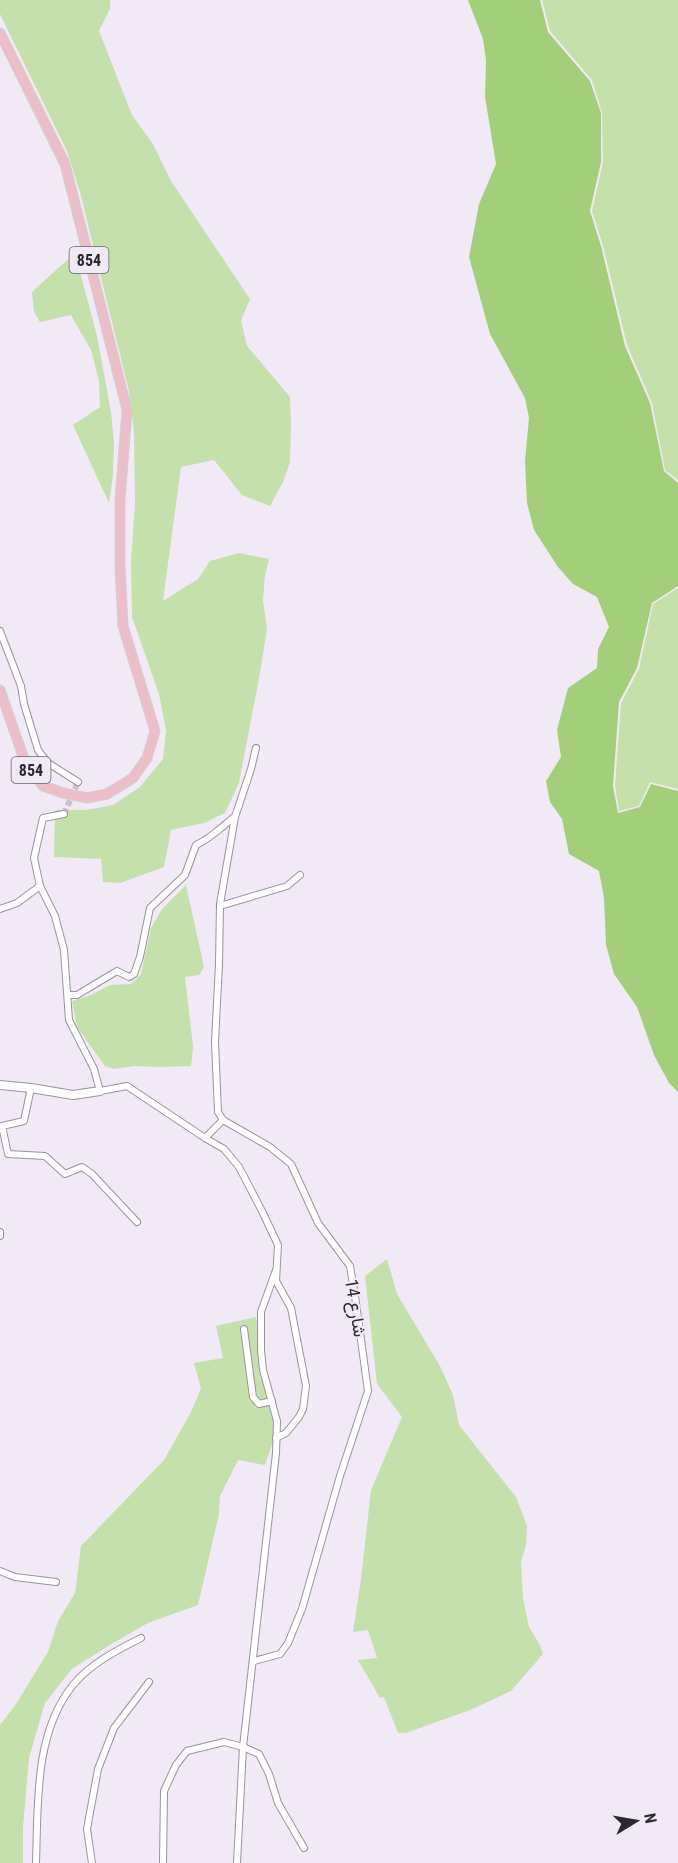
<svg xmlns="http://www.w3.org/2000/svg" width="678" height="1863" font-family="'Roboto Condensed',Vazirmatn,sans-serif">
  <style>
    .green { fill: #c4e0ab }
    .forest { fill: #a3cf7b }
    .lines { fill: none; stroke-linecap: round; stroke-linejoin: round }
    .minor-tunnel { stroke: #cac2cf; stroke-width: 6; stroke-dasharray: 6 3; stroke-linecap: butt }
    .minor-casing { stroke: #9a929f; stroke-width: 8 }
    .tertiary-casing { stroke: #9a929f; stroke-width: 10 }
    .primary-casing { stroke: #d1d0d1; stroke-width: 11 }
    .minor { stroke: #fff; stroke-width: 6 }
    .tertiary { stroke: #fff; stroke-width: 8 }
    .primary { stroke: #ebbec9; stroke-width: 9 }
    .labels { text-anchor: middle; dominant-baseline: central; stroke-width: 4.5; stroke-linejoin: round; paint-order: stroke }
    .shield { fill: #f2e9f7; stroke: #67626a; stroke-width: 1.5 }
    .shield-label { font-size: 16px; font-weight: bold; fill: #2c282e }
    .street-label { font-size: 18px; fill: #2c282e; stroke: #f2e9f7 }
  </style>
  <rect width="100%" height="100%" fill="#f2e9f7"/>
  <!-- green -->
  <g class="green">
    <path d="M0,0H110V9L99,31L132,115L153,144L171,181L250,299L241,321L247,346L290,397L291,424L290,462L283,482L270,506L242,495L214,460L181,467L163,601L198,579L210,561L239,553L269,559L265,575L263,600L267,629L260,673L239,783L225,813L204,823L171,830L164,867L120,883L103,882L101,859L54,857L55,810H86L113,805L140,787L163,759L166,730L159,694L132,617L131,561L135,503L134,431L129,391L80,192L67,151L0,14Z"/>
    <path d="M542,0H678V480L665,470L652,403L627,345L603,246L592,211L603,162L602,113L592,80L550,31Z"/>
    <path d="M75,253L97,336L111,412L114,443L113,476L109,503L73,425L100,407L99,381L91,350L71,315L40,322L34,312L32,292Z"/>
    <path d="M678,588V789L650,782L639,806L619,811L615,786L621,703L639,669L653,604Z"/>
    <path d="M186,885L204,967L199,975L185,977L193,1046L191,1066L159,1067L134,1066L114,1069L105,1066L77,1027L72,1001L91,995L110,985L131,984L141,974L151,928L162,909Z"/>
    <path d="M387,1259L397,1294L440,1366L453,1395L459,1425L516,1497L527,1526L526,1545L521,1562L523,1598L529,1627L540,1645L543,1654L511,1691L470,1710L406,1733H398L384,1697L380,1698L358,1660L377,1658L368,1630L353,1632L361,1579L371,1490L402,1417L377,1384L365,1276Z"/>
    <path d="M256,1317L266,1370L279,1423L265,1465L238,1460L220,1496L219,1514L198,1605L148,1623L108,1646L72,1669L45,1703L29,1758L23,1827V1863H0V1725L16,1704L48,1652L58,1621L75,1593L81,1546L164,1460L190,1414L201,1389L194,1363L223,1358L216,1326Z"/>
  </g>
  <!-- forest -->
  <path class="forest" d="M468,0H540L548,32L590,81L601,113V162L590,211L601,246L625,346L650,403L664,471L678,483V586L652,603L637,668L619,702L613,786L618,813L640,807L651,784L678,791V1092L669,1083L654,1055L637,1007L614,974L606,945L604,898L599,871L569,854L562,819L550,802L546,781L561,757L557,730L568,688L597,668L598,649L609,627L597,597L573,584L558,567L534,530L527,503L525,461L529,418L525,398L490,334L469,257L479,204L496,164L485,97L486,60L483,39Z"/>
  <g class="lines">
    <!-- minor-tunnel -->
    <path class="minor-tunnel" d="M64,814L78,782"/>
    <defs>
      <g id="minor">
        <path d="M0,631L21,686L24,704L38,750L48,763L78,782"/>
        <path d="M64,814L43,818L34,858L40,886L55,916L64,950L69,1020L94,1069L100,1091L127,1086L205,1138L223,1120L270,1147L291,1164L318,1223L350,1266L355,1296L368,1391L340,1476L302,1609L288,1643L280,1654L254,1661"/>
        <path d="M220,906L287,886L300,875"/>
        <path d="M0,909L17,903L40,886"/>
        <path d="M68,995H77L117,971L129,977L134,974L140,957L150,908L185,875L196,845C210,839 222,827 234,817"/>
        <path d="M31,1088L24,1121L2,1126L8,1154L45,1156L65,1174L82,1167L92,1174L137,1222"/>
        <path d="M223,1120L218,1112L215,1042L219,964L220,904L235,817L251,769L256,748"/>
        <path d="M205,1138L224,1149L239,1167L262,1211L278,1245L276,1281L291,1308L306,1386L303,1409L299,1417L286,1433L276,1438"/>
        <path d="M0,1236V1232"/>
        <path d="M244,1329L253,1397L259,1404L272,1401"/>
        <path d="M0,1571L15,1577L56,1582"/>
        <path d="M36,1863C38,1805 34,1733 73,1685C90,1664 117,1650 141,1638"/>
        <path d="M92,1863L87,1829L98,1769L114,1728L149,1682"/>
        <path d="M163,1863L164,1791L176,1765L187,1751L224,1742L243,1747L259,1754L269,1774L278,1803L304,1848"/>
        <path d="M237,1863L243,1747L276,1453L277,1421L263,1370L261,1350V1312L276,1270"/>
      </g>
      <path id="tertiary" d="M0,1085L31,1088L73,1095L100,1091"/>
      <path id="primary" d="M0,33L65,164L127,410L120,500V567L123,626L155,731L147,758L133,778L107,794L87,798L63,793L43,786L25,762L0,690"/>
    </defs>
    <!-- minor casing -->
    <use href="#minor" class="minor-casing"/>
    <!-- tertiary casing -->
    <use href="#tertiary" class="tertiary-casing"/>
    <!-- primary casing -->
    <use href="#primary" class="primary-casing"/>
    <!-- minor -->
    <use href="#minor" class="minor"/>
    <!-- tertiary -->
    <use href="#tertiary" class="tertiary"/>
    <!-- primary -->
    <use href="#primary" class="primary"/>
  </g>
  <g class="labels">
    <!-- shield labels -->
    <g class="shield">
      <rect x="69.5" y="247" width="39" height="26" rx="4.5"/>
      <rect x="11.5" y="757" width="39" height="26" rx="4.5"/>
    </g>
    <g class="shield-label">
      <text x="89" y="260">854</text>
      <text x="31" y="770">854</text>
    </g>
    <!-- street labels -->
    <g class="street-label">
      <text transform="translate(356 1308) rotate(81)">شارع 14</text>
    </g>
  </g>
  <!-- north arrow -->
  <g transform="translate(636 1821) rotate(79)" stroke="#f2e9f7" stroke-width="4.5" paint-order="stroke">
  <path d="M0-4.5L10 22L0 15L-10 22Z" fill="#2c282e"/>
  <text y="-9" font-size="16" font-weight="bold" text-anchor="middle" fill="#2c282e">N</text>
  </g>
</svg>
